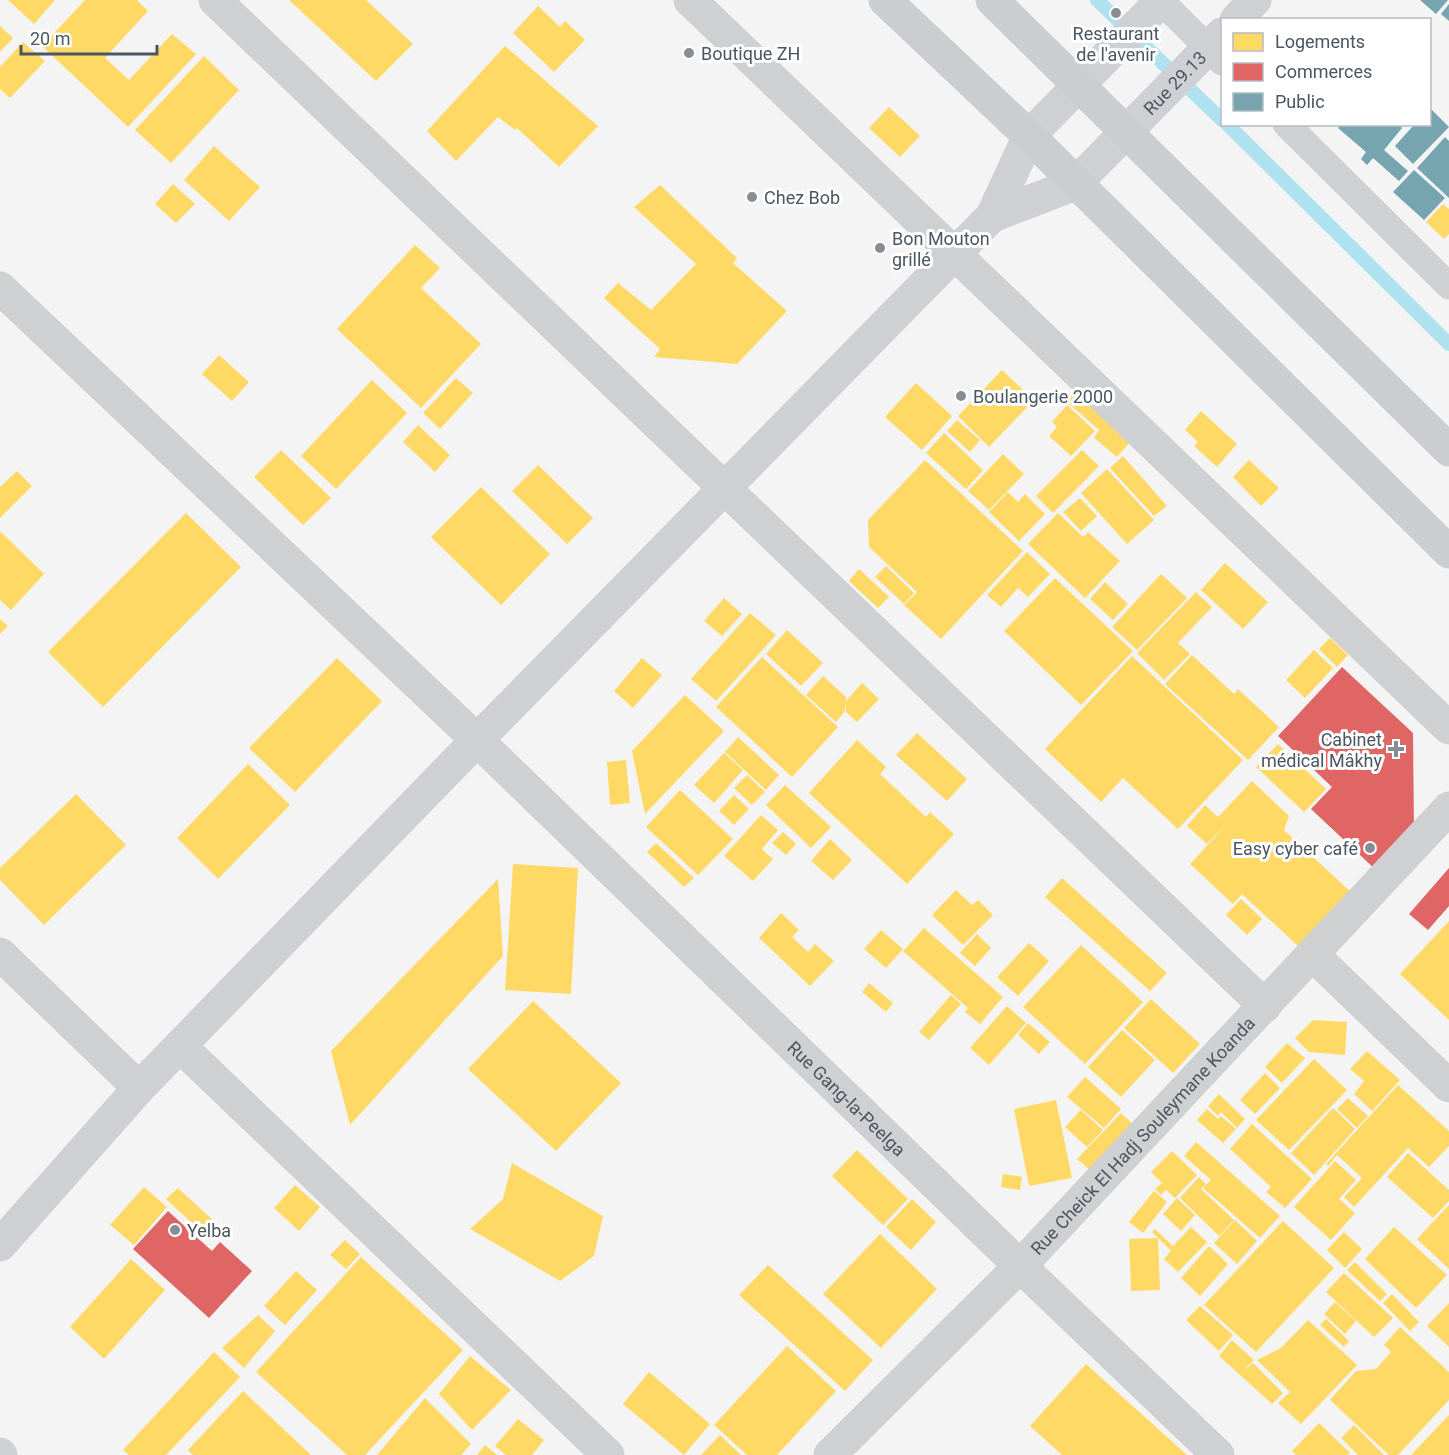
<svg xmlns="http://www.w3.org/2000/svg" width="1449" height="1455" font-family="Roboto,sans-serif">
  <style>
    .homes { fill: #ffd966 }
    .shops { fill: #e06666 }
    .public { fill: #76a5af }
    .lines { fill: none; stroke-linecap: round; stroke-linejoin: round }
    .stream { stroke: #aee2f0; stroke-width: 14 }
    .lane { stroke: #ced0d2; stroke-width: 27 }
    .street { stroke: #ced0d2; stroke-width: 33 }
    .secondary { stroke: #ced0d4; stroke-width: 33 }
    .primary { stroke: #caced1; stroke-width: 33 }
    .poi-dot { fill: #868d94; stroke: #fff; stroke-width: 2 }
    .labels { text-anchor: middle; dominant-baseline: central; stroke-width: 6; stroke-linejoin: round; paint-order: stroke }
    .poi-label { font-size: 18px; fill: #4a5661; stroke: #fff; text-anchor: start }
    .street-label { font-size: 18px; fill: #4a5661; stroke: #fff }
  </style>
  <rect width="100%" height="100%" fill="#f4f4f4"/>
  <!-- homes -->
  <g class="homes">
    <path d="M8,0H55L34,24Z"/>
    <path d="M85,0H137L148,11L105,58L129,80L172,34L196,54L128,127L42,46Z"/>
    <path d="M289,0H366L413,44L376,81Z"/>
    <path d="M538,6L560,27L565,21L585,40L554,72L513,33Z"/>
    <path d="M0,26L13,38L0,52Z"/>
    <path d="M23,42L45,61L10,98L0,89V67Z"/>
    <path d="M505,46L598,126L559,167L517,128L515,130L498,117L456,161L427,131Z"/>
    <path d="M204,56L239,90L171,163L135,130Z"/>
    <path d="M889,107L920,136L900,157L869,128Z"/>
    <path d="M214,146L260,187L229,221L184,180Z"/>
    <path d="M173,184L195,204L176,223L155,204Z"/>
    <path d="M660,185L737,258L733,263L787,311L737,364L654,357L660,349L604,298L618,283L651,310L696,264L634,207Z"/>
    <path d="M1443,204L1449,209V234L1444,239L1426,222Z"/>
    <path d="M415,245L440,268L421,288L481,344L421,408L337,329Z"/>
    <path d="M219,355L249,382L232,401L202,374Z"/>
    <path d="M1002,370L1034,400L989,447L958,416Z"/>
    <path d="M456,378L473,393L440,429L423,413Z"/>
    <path d="M372,380L407,413L336,489L301,456Z"/>
    <path d="M1083,382L1139,432L1117,457L1094,438L1099,430L1066,401Z"/>
    <path d="M916,383L952,416L922,450L885,417Z"/>
    <path d="M1067,405L1095,431L1071,456L1049,436L1057,427L1052,422Z"/>
    <path d="M1201,411L1237,444L1217,467L1194,446L1198,442L1185,430Z"/>
    <path d="M957,420L980,440L970,452L947,431Z"/>
    <path d="M418,425L450,455L435,472L403,442Z"/>
    <path d="M944,433L983,470L966,489L926,453Z"/>
    <path d="M281,450L331,498L303,525L254,477Z"/>
    <path d="M1082,450L1099,466L1053,513L1036,496Z"/>
    <path d="M1003,454L1024,474L989,510L968,491Z"/>
    <path d="M1123,456L1167,506L1154,516L1110,468Z"/>
    <path d="M925,460L1023,551L941,639L904,605L917,592L869,547L868,520Z"/>
    <path d="M1249,460L1279,488L1261,506L1233,477Z"/>
    <path d="M538,465L593,518L567,544L512,491Z"/>
    <path d="M1107,469L1154,520L1127,544L1081,493Z"/>
    <path d="M17,471L32,486L0,518V487Z"/>
    <path d="M481,487L550,554L501,605L431,537Z"/>
    <path d="M1008,492L1018,502L1025,494L1045,514L1019,541L989,512Z"/>
    <path d="M1080,498L1097,516L1081,531L1063,512Z"/>
    <path d="M186,513L241,567L103,707L48,652Z"/>
    <path d="M1058,513L1083,537L1088,532L1120,561L1085,598L1028,544Z"/>
    <path d="M0,531L44,574L11,610L0,600Z"/>
    <path d="M1027,552L1050,574L1028,597L1018,588L1001,607L987,595Z"/>
    <path d="M1225,563L1268,602L1243,629L1201,590Z"/>
    <path d="M886,566L914,593L904,604L875,577Z"/>
    <path d="M859,569L889,597L878,608L849,581Z"/>
    <path d="M1161,574L1187,598L1137,650L1112,627Z"/>
    <path d="M1055,578L1133,651L1081,705L1004,631Z"/>
    <path d="M1105,582L1128,604L1113,620L1090,599Z"/>
    <path d="M1196,592L1212,607L1178,643L1190,654L1164,680L1137,653Z"/>
    <path d="M724,598L742,614L722,636L704,621Z"/>
    <path d="M750,613L776,635L716,701L691,679Z"/>
    <path d="M0,619L8,626L0,634Z"/>
    <path d="M787,630L823,663L801,686L766,654Z"/>
    <path d="M1330,638L1348,655L1337,667L1319,649Z"/>
    <path d="M1314,650L1333,668L1305,698L1286,680Z"/>
    <path d="M1192,655L1234,694L1238,689L1279,727L1248,760L1165,684Z"/>
    <path d="M1132,656L1243,760L1178,829L1123,778L1101,802L1045,749Z"/>
    <path d="M762,657L838,727L792,777L716,707Z"/>
    <path d="M337,658L382,701L295,792L249,748Z"/>
    <path d="M642,658L662,675L633,708L614,691Z"/>
    <path d="M823,676L846,697V701L862,683L879,699L857,722L846,712V702L845,711L836,722L806,695Z"/>
    <path d="M685,695L724,731L645,814L632,751Z"/>
    <path d="M917,733L967,779L947,801L896,755Z"/>
    <path d="M738,737L779,775L766,790L725,752Z"/>
    <path d="M857,740L886,767L880,774L926,817L930,812L954,834L907,884L809,793Z"/>
    <path d="M1278,744L1326,789L1304,812L1256,767Z"/>
    <path d="M724,753L743,770L714,803L694,785Z"/>
    <path d="M626,760L630,803L610,805L607,762Z"/>
    <path d="M248,764L290,805L218,879L177,838Z"/>
    <path d="M747,775L765,792L752,805L734,788Z"/>
    <path d="M1252,781L1289,816L1284,830L1352,893L1300,948L1242,894L1233,904L1190,864L1227,824L1207,844L1187,826L1205,805L1218,817Z"/>
    <path d="M785,785L831,827L811,848L766,805Z"/>
    <path d="M680,790L733,839L698,875L646,827Z"/>
    <path d="M76,794L126,845L44,925L0,880V868Z"/>
    <path d="M734,795L749,809L734,825L719,811Z"/>
    <path d="M761,815L778,830L762,849L773,859L753,881L724,856Z"/>
    <path d="M783,832L796,844L786,855L772,843Z"/>
    <path d="M830,839L852,860L833,880L811,861Z"/>
    <path d="M656,843L694,878L684,887L647,852Z"/>
    <path d="M513,864L578,868L571,994L505,990Z"/>
    <path d="M1062,878L1167,973L1150,991L1045,897Z"/>
    <path d="M498,879L503,956L350,1125L331,1051Z"/>
    <path d="M956,890L972,905L978,900L993,915L963,945L932,915Z"/>
    <path d="M1241,899L1262,919L1247,935L1226,915Z"/>
    <path d="M781,913L799,930L792,937L808,952L815,944L834,961L810,986L759,938Z"/>
    <path d="M1449,921V1020L1400,974Z"/>
    <path d="M924,928L1003,997L980,1024L965,1012L968,1008L903,951Z"/>
    <path d="M881,930L903,949L886,968L864,949Z"/>
    <path d="M977,934L991,948L975,966L960,953Z"/>
    <path d="M1029,943L1049,961L1018,996L997,977Z"/>
    <path d="M1081,945L1143,1002L1085,1064L1023,1007Z"/>
    <path d="M869,983L893,1003L886,1012L862,992Z"/>
    <path d="M951,995L961,1004L929,1040L919,1032Z"/>
    <path d="M1151,999L1200,1044L1173,1073L1124,1028Z"/>
    <path d="M533,1001L621,1083L556,1151L468,1069Z"/>
    <path d="M1007,1006L1026,1023L989,1065L970,1048Z"/>
    <path d="M1313,1020L1347,1022L1345,1055L1309,1052L1295,1038Z"/>
    <path d="M1028,1023L1050,1042L1039,1054L1018,1035Z"/>
    <path d="M1122,1030L1155,1060L1121,1097L1088,1067Z"/>
    <path d="M1287,1043L1305,1058L1282,1083L1265,1067Z"/>
    <path d="M1367,1051L1400,1080L1372,1111L1354,1094L1364,1081L1350,1069Z"/>
    <path d="M1314,1059L1347,1090L1289,1150L1256,1120Z"/>
    <path d="M1265,1073L1280,1088L1255,1114L1240,1100Z"/>
    <path d="M1085,1077L1121,1109L1104,1128L1067,1097Z"/>
    <path d="M1398,1085L1449,1131V1146L1429,1167L1408,1148L1354,1207L1344,1197L1362,1178L1337,1155L1328,1166L1326,1164Z"/>
    <path d="M1219,1094L1245,1119L1237,1128L1221,1112L1218,1116L1208,1106Z"/>
    <path d="M1348,1098L1368,1116L1357,1128L1337,1109Z"/>
    <path d="M1056,1100L1072,1178L1029,1186L1014,1109Z"/>
    <path d="M1333,1108L1355,1129L1314,1175L1291,1153Z"/>
    <path d="M1207,1109L1218,1119L1221,1116L1236,1129L1223,1143L1197,1120Z"/>
    <path d="M1081,1110L1103,1130L1087,1147L1065,1127Z"/>
    <path d="M1121,1113L1135,1126L1092,1172L1077,1159Z"/>
    <path d="M1252,1124L1312,1179L1285,1208L1266,1192L1271,1187L1230,1149Z"/>
    <path d="M1196,1142L1280,1216L1260,1238L1203,1188L1211,1180L1184,1156Z"/>
    <path d="M857,1150L908,1199L883,1225L832,1176Z"/>
    <path d="M1172,1151L1197,1175L1175,1198L1166,1190L1161,1195L1155,1189L1162,1183L1151,1172Z"/>
    <path d="M1408,1153L1449,1190V1201L1433,1218L1387,1177Z"/>
    <path d="M1335,1161L1356,1180L1339,1199L1355,1213L1331,1240L1294,1207Z"/>
    <path d="M512,1163L603,1216L594,1256L560,1281L470,1229L503,1199Z"/>
    <path d="M1003,1174L1022,1177L1020,1190L1001,1187Z"/>
    <path d="M1199,1177L1206,1184L1201,1189L1234,1220L1219,1236L1180,1198Z"/>
    <path d="M295,1185L320,1207L299,1231L274,1208Z"/>
    <path d="M144,1187L167,1207L134,1245L110,1225Z"/>
    <path d="M178,1188L218,1225L207,1237L166,1199Z"/>
    <path d="M1154,1191L1167,1202L1143,1233L1129,1222Z"/>
    <path d="M1177,1198L1195,1215L1181,1231L1163,1214Z"/>
    <path d="M912,1199L936,1222L911,1250L886,1227Z"/>
    <path d="M1449,1205V1269L1417,1239Z"/>
    <path d="M1235,1220L1257,1241L1237,1264L1214,1243Z"/>
    <path d="M1283,1221L1334,1268L1256,1352L1204,1305Z"/>
    <path d="M1191,1227L1207,1242L1178,1272L1164,1259L1171,1251L1152,1232L1155,1229L1173,1246Z"/>
    <path d="M1394,1227L1447,1275L1416,1308L1365,1259Z"/>
    <path d="M1344,1232L1362,1249L1345,1268L1327,1250Z"/>
    <path d="M880,1234L937,1289L881,1348L823,1294Z"/>
    <path d="M1158,1238L1160,1290L1131,1291L1129,1239Z"/>
    <path d="M345,1240L360,1254L346,1269L330,1255Z"/>
    <path d="M1209,1246L1228,1264L1200,1296L1181,1278Z"/>
    <path d="M361,1257L463,1350L365,1455H347L256,1372Z"/>
    <path d="M131,1259L165,1290L104,1359L70,1327Z"/>
    <path d="M1355,1262L1387,1294L1380,1301L1347,1270Z"/>
    <path d="M768,1265L873,1360L845,1391L739,1295Z"/>
    <path d="M296,1271L317,1290L285,1325L264,1306Z"/>
    <path d="M1344,1273L1393,1318L1374,1337L1326,1292Z"/>
    <path d="M1392,1294L1419,1322L1410,1331L1383,1303Z"/>
    <path d="M1335,1302L1356,1321L1345,1334L1324,1314Z"/>
    <path d="M1449,1303V1347L1427,1326Z"/>
    <path d="M1200,1306L1233,1335L1219,1351L1186,1320Z"/>
    <path d="M258,1315L275,1331L244,1368L222,1348Z"/>
    <path d="M1326,1319L1349,1341L1344,1347L1320,1325Z"/>
    <path d="M1308,1320L1357,1365L1301,1424L1278,1403L1290,1392L1257,1360L1281,1348Z"/>
    <path d="M1400,1327L1449,1372V1400L1398,1455H1389L1330,1400L1356,1371L1376,1369L1391,1352L1384,1345Z"/>
    <path d="M1232,1340L1254,1360L1243,1371L1253,1363L1283,1393L1272,1404L1219,1356Z"/>
    <path d="M787,1346L836,1391L777,1455H747L714,1425Z"/>
    <path d="M214,1352L240,1377L166,1455H129L123,1450Z"/>
    <path d="M470,1356L511,1390L472,1430L439,1394Z"/>
    <path d="M1086,1364L1187,1455H1062L1030,1426Z"/>
    <path d="M649,1372L710,1424L684,1455L623,1404Z"/>
    <path d="M243,1391L311,1455H193L188,1450Z"/>
    <path d="M425,1398L471,1444L461,1455H377Z"/>
    <path d="M1449,1415V1455H1411Z"/>
    <path d="M518,1419L544,1440L532,1455H506L495,1446Z"/>
    <path d="M1319,1423L1350,1453L1347,1455H1296L1292,1451Z"/>
    <path d="M1354,1425L1384,1455H1358L1341,1438Z"/>
    <path d="M720,1435L741,1455H701Z"/>
    <path d="M485,1445L497,1455H477Z"/>
  </g>
  <!-- shops -->
  <g class="shops">
    <path d="M1342,667L1413,733L1414,830L1377,871L1311,809L1332,787L1278,736Z"/>
    <path d="M1449,868V906L1428,930L1409,914Z"/>
    <path d="M168,1211L212,1251L220,1242L252,1271L209,1318L133,1249Z"/>
  </g>
  <!-- public -->
  <g class="public">
    <path d="M1420,0H1448L1436,14Z"/>
    <path d="M1449,4V21L1441,14Z"/>
    <path d="M1430,108L1449,127L1413,164L1395,146L1413,126L1412,124H1430Z"/>
    <path d="M1341,124H1398L1402,128L1384,150L1408,171L1399,181L1373,158L1367,165L1361,159L1366,152L1338,128Z"/>
    <path d="M1445,137L1449,141V198L1417,168Z"/>
    <path d="M1414,170L1445,198L1424,220L1393,192Z"/>
  </g>
  <g class="lines">
    <!-- stream -->
    <g class="stream">
      <path d="M1097,0L1222,120"/>
      <path d="M1227,124L1449,344"/>
    </g>
    <!-- lane -->
    <g class="lane">
      <path d="M1160,0L1222,62"/>
      <path d="M1286,124L1449,286"/>
    </g>
    <!-- street -->
    <g class="street">
      <path d="M215,0L1265,1006"/>
      <path d="M690,0L1449,728"/>
      <path id="s1" d="M0,288L477,740L1020,1266L1218,1455"/>
      <path d="M0,954L139,1088"/>
      <path d="M1312,954L1449,1086"/>
      <path d="M180,1046L608,1455"/>
      <path d="M0,1454L1,1455"/>
      <path id="s2" d="M830,1455L1020,1266L1449,808"/>
    </g>
    <!-- secondary -->
    <g class="secondary">
      <path d="M1236,20L1255,0"/>
      <path id="s3" d="M992,216L1075,184L1222,34"/>
      <path d="M0,1245L139,1088L477,740L992,216L1029,136L1162,0"/>
    </g>
    <!-- primary -->
    <g class="primary">
      <path d="M885,0L1029,136L1449,552"/>
      <path d="M992,0L1449,450"/>
    </g>
  </g>
  <!-- markers -->
  <g class="poi-dot">
    <circle cx="1116" cy="13" r="6"/>
    <circle cx="689" cy="53" r="6"/>
    <circle cx="752" cy="197" r="6"/>
    <circle cx="880" cy="248" r="6"/>
    <circle cx="961" cy="396" r="6"/>
    <path d="M1393 740h6v6h6v6h-6v6h-6v-6h-6v-6h6z"/>
    <circle cx="1370" cy="848" r="6"/>
    <circle cx="175" cy="1230" r="6"/>
  </g>
  <g class="labels">
    <!-- poi labels -->
    <g class="poi-label">
      <text x="1116" y="33" text-anchor="middle">Restaurant<tspan x="1116" dy="21">de l'avenir</tspan></text>
      <text x="701" y="53">Boutique ZH</text>
      <text x="764" y="197">Chez Bob</text>
      <text x="892" y="238">Bon Mouton<tspan x="892" dy="21">grillé</tspan></text>
      <text x="973" y="396">Boulangerie 2000</text>
      <text x="1382" y="739" text-anchor="end">Cabinet<tspan x="1382" dy="21">médical Mâkhy</tspan></text>
      <text x="1358" y="848" text-anchor="end">Easy cyber café</text>
      <text x="187" y="1230">Yelba</text>
    </g>
    <!-- street labels -->
    <g class="street-label">
      <text stroke="none"><textPath href="#s3" startOffset="231">Rue 29.13</textPath></text>
      <text stroke="none"><textPath href="#s1" startOffset="1172">Rue Gang-la-Peelga</textPath></text>
      <text stroke="none"><textPath href="#s2" startOffset="447">Rue Cheick El Hadj Souleymane Koanda</textPath></text>
    </g>
  </g>
  <!-- legend -->
  <rect x="1221" y="18" width="210" height="108" fill="#ffffff" stroke="#b7bbc0" stroke-width="1.5"/>
  <rect x="1233" y="33" width="30" height="18" fill="#ffd966" stroke="#b7bbc0" stroke-width="1.5"/>
  <text x="1275" y="48" font-size="18" fill="#4a5661">Logements</text>
  <rect x="1233" y="63" width="30" height="18" fill="#e06666" stroke="#b7bbc0" stroke-width="1.5"/>
  <text x="1275" y="78" font-size="18" fill="#4a5661">Commerces</text>
  <rect x="1233" y="93" width="30" height="18" fill="#76a5af" stroke="#b7bbc0" stroke-width="1.5"/>
  <text x="1275" y="108" font-size="18" fill="#4a5661">Public</text>
  <!-- scale -->
  <path d="M21 45v9h136v-9" fill="none" stroke="#4a5661" stroke-width="3"/>
  <text x="30" y="45" font-size="18" fill="#4a5661" stroke="#ffffff" stroke-width="4.5" paint-order="stroke">20 m</text>
</svg>
